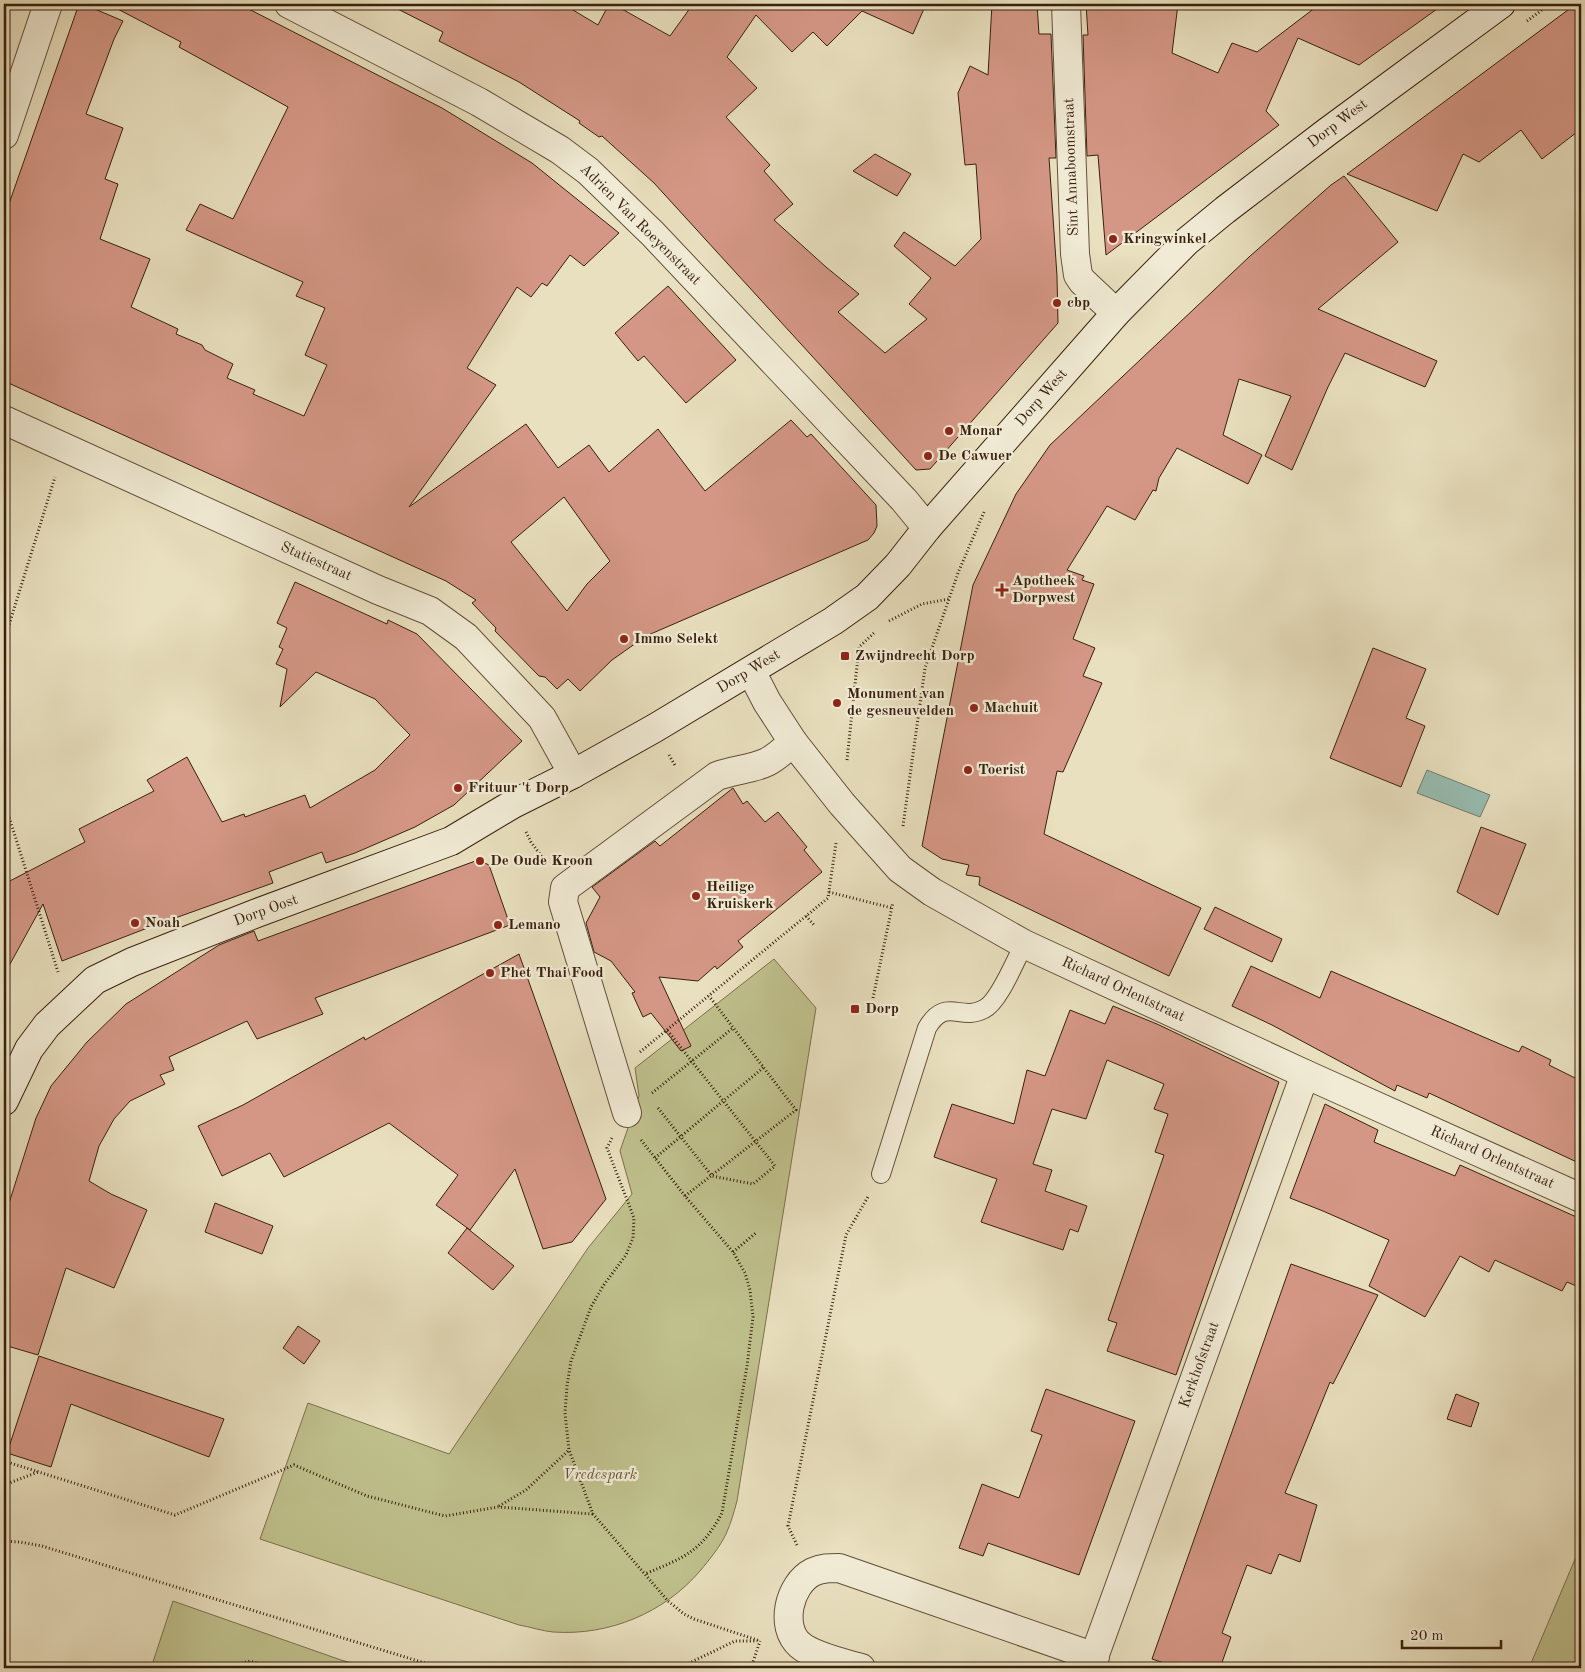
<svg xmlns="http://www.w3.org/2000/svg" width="1585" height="1672" font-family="'Old Standard TT',serif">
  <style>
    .green { fill: #bfc08c; stroke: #7c704c }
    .water { fill: #97bdb1; stroke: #717e6f }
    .building { fill: #d49785; stroke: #38200d; fill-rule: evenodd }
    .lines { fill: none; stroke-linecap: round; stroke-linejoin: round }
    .service-casing { stroke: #64503a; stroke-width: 20 }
    .minor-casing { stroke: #64503a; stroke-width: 30 }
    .tertiary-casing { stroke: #64503a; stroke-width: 30 }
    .secondary-casing { stroke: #38200d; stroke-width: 30 }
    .path { stroke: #38200d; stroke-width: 3; stroke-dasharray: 1 2.5; stroke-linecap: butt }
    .service { stroke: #f1ebd5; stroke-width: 18 }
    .minor { stroke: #f1ebd5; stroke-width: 28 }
    .tertiary { stroke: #f1ebd5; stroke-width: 28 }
    .secondary { stroke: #f1ebd5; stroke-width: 28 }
    .poi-dot { fill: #8f2418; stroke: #f1ebd5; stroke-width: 2 }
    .labels { text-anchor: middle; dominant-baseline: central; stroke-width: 4.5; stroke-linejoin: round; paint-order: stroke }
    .street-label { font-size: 15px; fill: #38200d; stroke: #f1ebd5 }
    .poi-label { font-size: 15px; font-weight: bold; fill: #38200d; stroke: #f1ebd5; text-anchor: start }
    .park-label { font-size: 15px; font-style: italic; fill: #605033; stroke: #f1ebd5 }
  </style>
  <rect width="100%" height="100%" fill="#e9e0bf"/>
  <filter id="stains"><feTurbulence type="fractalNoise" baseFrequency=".004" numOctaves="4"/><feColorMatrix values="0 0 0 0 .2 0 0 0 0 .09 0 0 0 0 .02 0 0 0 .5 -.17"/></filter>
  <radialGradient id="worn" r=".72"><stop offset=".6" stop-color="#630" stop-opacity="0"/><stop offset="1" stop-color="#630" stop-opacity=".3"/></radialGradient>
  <!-- green -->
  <g class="green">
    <path d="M774,959L816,1008L737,1501C734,1512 731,1523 726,1534C720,1547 709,1560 700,1571C664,1613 609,1636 553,1632C542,1631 531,1627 519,1625L260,1539L308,1403L449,1454L588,1248L632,1194L620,1151L639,1096L635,1068Z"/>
    <path d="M1581,1545V1668H1529Z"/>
    <path d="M173,1601L341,1660L370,1668H151Z"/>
  </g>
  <!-- water -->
  <path class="water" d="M1427,770L1490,795L1480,817L1417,793Z"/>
  <!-- building -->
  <g class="building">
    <path d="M79,4H83L123,21L114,39L86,114L123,128L105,179L118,184L100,239L150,259L131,307L178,329L176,334L202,345L205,350L233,364L227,378L255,390L253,394L304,416L327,365L305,355L325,308L296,296L303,282L186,230L200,204L233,219L288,107L179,47L181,42L108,4H239L442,108L532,163L619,233L584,266L570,255L547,286L542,283L531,297L517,287L467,368L496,385L409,507L526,424L558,468L589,445L609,472L658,429L705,491L791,420L807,437L811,434L876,505L877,526L874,533L868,540L646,636L612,660L580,691L568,679L557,689L545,677L539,676L495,631L496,628L472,603L476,600L446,581L4,381V218ZM564,497L610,561L587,584L567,611L511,542Z"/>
    <path d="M388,4H563L598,25L609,4H613L670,36L693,4H926L913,34L862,11L827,46L813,32L792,52L756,15L727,57L757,88L726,117L770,165L764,171L793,204L774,220L826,267L859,294L838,312L885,353L927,319L909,304L931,278L894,246L904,232L955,266L981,239L976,164L965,165L958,93L970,66L988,75L992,4H1037L1039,34H1051L1056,158H1049L1057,276L1058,323L930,469L916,470L654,183L602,136L599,137L579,123L580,121L519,82L439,41L443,32Z"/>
    <path d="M1086,4H1178L1172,53L1218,73L1232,43L1257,52L1320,4H1444L1359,65L1298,38L1266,111L1279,125L1106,255L1098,155L1087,156L1083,35H1088Z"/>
    <path d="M1576,4H1581V129L1542,159L1521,130L1479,162L1463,154L1437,211L1347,174Z"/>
    <path d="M875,154L911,174L897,196L853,171Z"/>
    <path d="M1344,176L1398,242L1318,309L1437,361L1425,387L1345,353L1328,387L1292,470L1265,456L1291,396L1239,379L1223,435L1262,455L1248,484L1177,448L1159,478L1156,491L1153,490L1135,520L1107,506L1067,570L1084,576L1082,580L1094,584L1073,639L1095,648L1083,676L1102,683L1063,772L1057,771L1044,834L1201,908L1169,976L979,885L980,877L966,875L969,865L942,859L922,846L973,585L1016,494L1050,445L1249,257L1331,185Z"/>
    <path d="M668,286L736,360L686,403L644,356L638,361L615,333Z"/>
    <path d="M295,582L387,624L388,620L417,634L522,741L454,805L415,827L355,853L326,863L322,852L269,872L273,883L150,927L62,961L43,904L4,975V884L85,842L79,829L154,791L147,780L187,757L222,822L244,814L245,817L305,795L310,808L375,770L410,735L375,699L316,672L280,707L287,669L276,664L283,649L279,647L287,628L277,623Z"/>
    <path d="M1373,648L1426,669L1406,718L1425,726L1401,787L1330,758Z"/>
    <path d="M733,788L743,804L747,801L765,822L778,812L807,847L804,850L822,872L738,941L743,947L717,969L715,966L698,981L659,977L691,1046L681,1051L651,1013L643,1017L632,993L635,992L611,961L594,952L586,923L600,897L592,887L655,841L660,846Z"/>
    <path d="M1481,827L1526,844L1498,915L1457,892Z"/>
    <path d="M478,860L489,865L510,925L315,998L323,1014L257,1039L247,1021L169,1057L174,1070L160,1075L165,1084L130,1101L114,1119L99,1146L89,1181L111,1194L147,1210L114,1288L66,1268L38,1355L4,1345V1219L36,1118L51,1086L87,1042L126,1004L219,945L254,931L258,941Z"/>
    <path d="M1215,907L1282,939L1272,962L1204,929Z"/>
    <path d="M519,954L606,1199L572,1242L543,1249L515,1169L470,1230L436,1205L458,1175L389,1123L284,1177L270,1153L222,1176L198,1126L243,1105L364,1037L365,1040Z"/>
    <path d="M1251,966L1320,998L1331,971L1509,1048L1519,1052L1522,1046L1551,1060L1549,1065L1581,1081V1164L1429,1093L1427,1098L1397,1085L1395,1091L1272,1025L1232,1006Z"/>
    <path d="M1113,1006L1157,1024L1279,1082L1176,1375L1107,1351L1117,1323L1108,1320L1164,1155L1155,1152L1168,1114L1154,1109L1164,1084L1107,1060L1086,1119L1052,1109L1033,1164L1052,1170L1045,1191L1087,1206L1078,1232L1070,1229L1063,1250L981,1222L997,1179L934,1157L952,1104L1014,1124L1027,1070L1045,1076L1070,1010L1105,1024Z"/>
    <path d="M1325,1104L1378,1130L1374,1142L1455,1176L1460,1165L1581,1219V1288L1567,1282L1562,1291L1495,1260L1489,1272L1460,1256L1425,1317L1369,1286L1389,1240L1323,1211L1290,1198Z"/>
    <path d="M215,1203L273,1226L262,1254L205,1232Z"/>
    <path d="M467,1228L514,1266L493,1290L448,1253Z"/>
    <path d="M1291,1264L1378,1295L1333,1384L1330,1382L1285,1493L1317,1505L1300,1562L1279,1554L1271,1574L1247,1565L1222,1633L1231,1637L1220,1668H1179L1152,1659Z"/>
    <path d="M298,1326L320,1341L304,1364L283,1348Z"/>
    <path d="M39,1356L224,1419L209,1457L71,1404L51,1467L7,1453Z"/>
    <path d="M1046,1389L1135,1421L1079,1575L988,1543L983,1556L959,1548L982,1484L1019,1498L1042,1435L1031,1431Z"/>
    <path d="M1456,1394L1479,1403L1471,1427L1447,1419Z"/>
  </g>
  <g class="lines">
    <defs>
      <path id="service" d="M881,1174L927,1028C946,996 960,1022 984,1009C999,1002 1016,959 1024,944"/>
      <g id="minor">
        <path d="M289,4L479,102L560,150L588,171L653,234L904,500L927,528"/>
        <path d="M1066,4L1075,254L1078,275L1082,281L1116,313"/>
        <path d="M4,135L48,4"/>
        <path d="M751,671L767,702L793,742L842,804L900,869L932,892L1024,944L1305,1074L1581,1198"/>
        <path d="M627,1113L563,902L565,888L717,776C733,770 753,769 767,762C777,757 785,749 793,742"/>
        <path d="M861,1668C844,1663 814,1657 800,1645C779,1627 789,1584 813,1572C822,1568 829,1568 839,1568L1095,1657"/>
        <path d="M1090,1668L1305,1074"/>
      </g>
      <path id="tertiary" d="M4,420L378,590L430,611L466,637L542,718L573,774"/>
      <path id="secondary" d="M4,1101L29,1049L47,1025L95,980L132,962L257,913L451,841L513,804L573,774L655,728L833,621L867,597L898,565L927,528L1116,313L1186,242L1225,210L1327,132L1501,4"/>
    </defs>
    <!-- service casing -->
    <use href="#service" class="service-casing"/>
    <!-- minor casing -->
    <use href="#minor" class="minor-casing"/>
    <!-- tertiary casing -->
    <use href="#tertiary" class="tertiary-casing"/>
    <!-- secondary casing -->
    <use href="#secondary" class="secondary-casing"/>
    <!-- path -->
    <g class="path">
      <path d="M1527,21L1550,4"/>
      <path d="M889,621L922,604L949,599"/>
      <path d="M4,641L55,477"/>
      <path d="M669,755L676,767"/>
      <path d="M847,760L859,647L875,632"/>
      <path d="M4,801L58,972"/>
      <path d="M903,826L925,668L958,573L984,512"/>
      <path d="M526,832L531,842L547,864"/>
      <path d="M829,892L892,908"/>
      <path d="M806,916L814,925"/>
      <path d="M873,998L893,902"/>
      <path d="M640,1052L828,898L836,843"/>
      <path d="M652,1093L733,1028"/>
      <path d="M658,1108L712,1176L753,1184L775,1166L667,1030"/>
      <path d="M612,1138L607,1148L634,1218L633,1238L626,1255L603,1286L591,1307L571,1361L567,1386L565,1413L569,1450L593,1514L668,1601L684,1614L694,1619L760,1641"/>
      <path d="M641,1140L685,1196L733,1252L745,1273L750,1290L753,1317L747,1366L722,1513C701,1552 685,1557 645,1574"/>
      <path d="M655,1158L764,1067"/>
      <path d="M685,1196L796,1110L709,996"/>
      <path d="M733,1252L757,1232"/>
      <path d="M4,1461L175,1515L294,1465L367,1496L445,1516L498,1507L593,1514"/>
      <path d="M4,1485L38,1472"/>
      <path d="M499,1506L526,1490L569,1450"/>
      <path d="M4,1541L20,1542L42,1546L441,1668"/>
      <path d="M797,1545L788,1526L846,1235L869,1195"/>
      <path d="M233,1668L235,1665L250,1661L271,1668"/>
      <path d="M679,1668L735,1641H757"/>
      <path d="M751,1668L760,1641"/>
    </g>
    <!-- service -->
    <use href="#service" class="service"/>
    <!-- minor -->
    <use href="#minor" class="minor"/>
    <!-- tertiary -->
    <use href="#tertiary" class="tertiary"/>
    <!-- secondary -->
    <use href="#secondary" class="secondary"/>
  </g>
  <!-- markers -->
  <g class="poi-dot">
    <circle cx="1113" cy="239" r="5"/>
    <circle cx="1057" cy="303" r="5"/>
    <circle cx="949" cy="431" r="5"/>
    <circle cx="928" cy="456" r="5"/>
    <path d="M999.5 582.5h5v5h5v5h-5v5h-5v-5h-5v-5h5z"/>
    <circle cx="624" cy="639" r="5"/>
    <rect x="840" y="651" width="10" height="10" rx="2.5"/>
    <circle cx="837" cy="703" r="5"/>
    <circle cx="974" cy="708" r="5"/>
    <circle cx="968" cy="770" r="5"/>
    <circle cx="458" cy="788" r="5"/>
    <circle cx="480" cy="861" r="5"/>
    <circle cx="696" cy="896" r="5"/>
    <circle cx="135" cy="923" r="5"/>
    <circle cx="498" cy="925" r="5"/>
    <circle cx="490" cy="973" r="5"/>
    <rect x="850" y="1004" width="10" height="10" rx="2.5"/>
  </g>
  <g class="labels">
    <!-- street labels -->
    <g class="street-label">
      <text transform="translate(1338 124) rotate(-37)">Dorp West</text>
      <text transform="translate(1072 167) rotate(-92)">Sint Annaboomstraat</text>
      <text transform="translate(640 225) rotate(45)">Adrien Van Roeyenstraat</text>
      <text transform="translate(1042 398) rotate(-49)">Dorp West</text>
      <text transform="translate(316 562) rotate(24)">Statiestraat</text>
      <text transform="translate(749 672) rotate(-31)">Dorp West</text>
      <text transform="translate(266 911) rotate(-20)">Dorp Oost</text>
      <text transform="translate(1123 990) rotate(25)">Richard Orlentstraat</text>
      <text transform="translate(1492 1158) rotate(24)">Richard Orlentstraat</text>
      <text transform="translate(1200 1365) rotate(-70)">Kerkhofstraat</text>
    </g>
    <!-- poi labels -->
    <g class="poi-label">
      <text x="1123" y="239">Kringwinkel</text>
      <text x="1067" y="303">cbp</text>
      <text x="959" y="431">Monar</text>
      <text x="938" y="456">De Cawuer</text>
      <text x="1012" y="581">Apotheek<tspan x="1012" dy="17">Dorpwest</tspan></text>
      <text x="634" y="639">Immo Selekt</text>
      <text x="855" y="656">Zwijndrecht Dorp</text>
      <text x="847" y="694">Monument van<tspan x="847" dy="17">de gesneuvelden</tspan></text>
      <text x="984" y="708">Machuit</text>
      <text x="978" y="770">Toerist</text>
      <text x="468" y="788">Frituur 't Dorp</text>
      <text x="490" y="861">De Oude Kroon</text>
      <text x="706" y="887">Heilige<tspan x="706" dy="17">Kruiskerk</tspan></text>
      <text x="145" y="923">Noah</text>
      <text x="508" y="925">Lemano</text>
      <text x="500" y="973">Phet Thai Food</text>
      <text x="865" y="1009">Dorp</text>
    </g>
    <!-- park labels -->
    <g class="park-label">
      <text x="600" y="1475">Vredespark</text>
    </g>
  </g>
  <!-- margin -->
  <rect width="1585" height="1672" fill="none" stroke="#e9e0bf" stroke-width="20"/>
  <rect x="5" y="5" width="1575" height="1662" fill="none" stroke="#38200d" stroke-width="2.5"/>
  <rect x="10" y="10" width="1565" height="1652" fill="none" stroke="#38200d"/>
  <!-- scale -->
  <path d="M1402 1640v8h99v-8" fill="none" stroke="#38200d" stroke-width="2.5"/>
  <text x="1410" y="1640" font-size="15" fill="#38200d" stroke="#f1ebd5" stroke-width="4" paint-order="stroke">20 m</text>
  <rect width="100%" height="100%" filter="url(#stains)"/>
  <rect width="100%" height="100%" fill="url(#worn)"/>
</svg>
